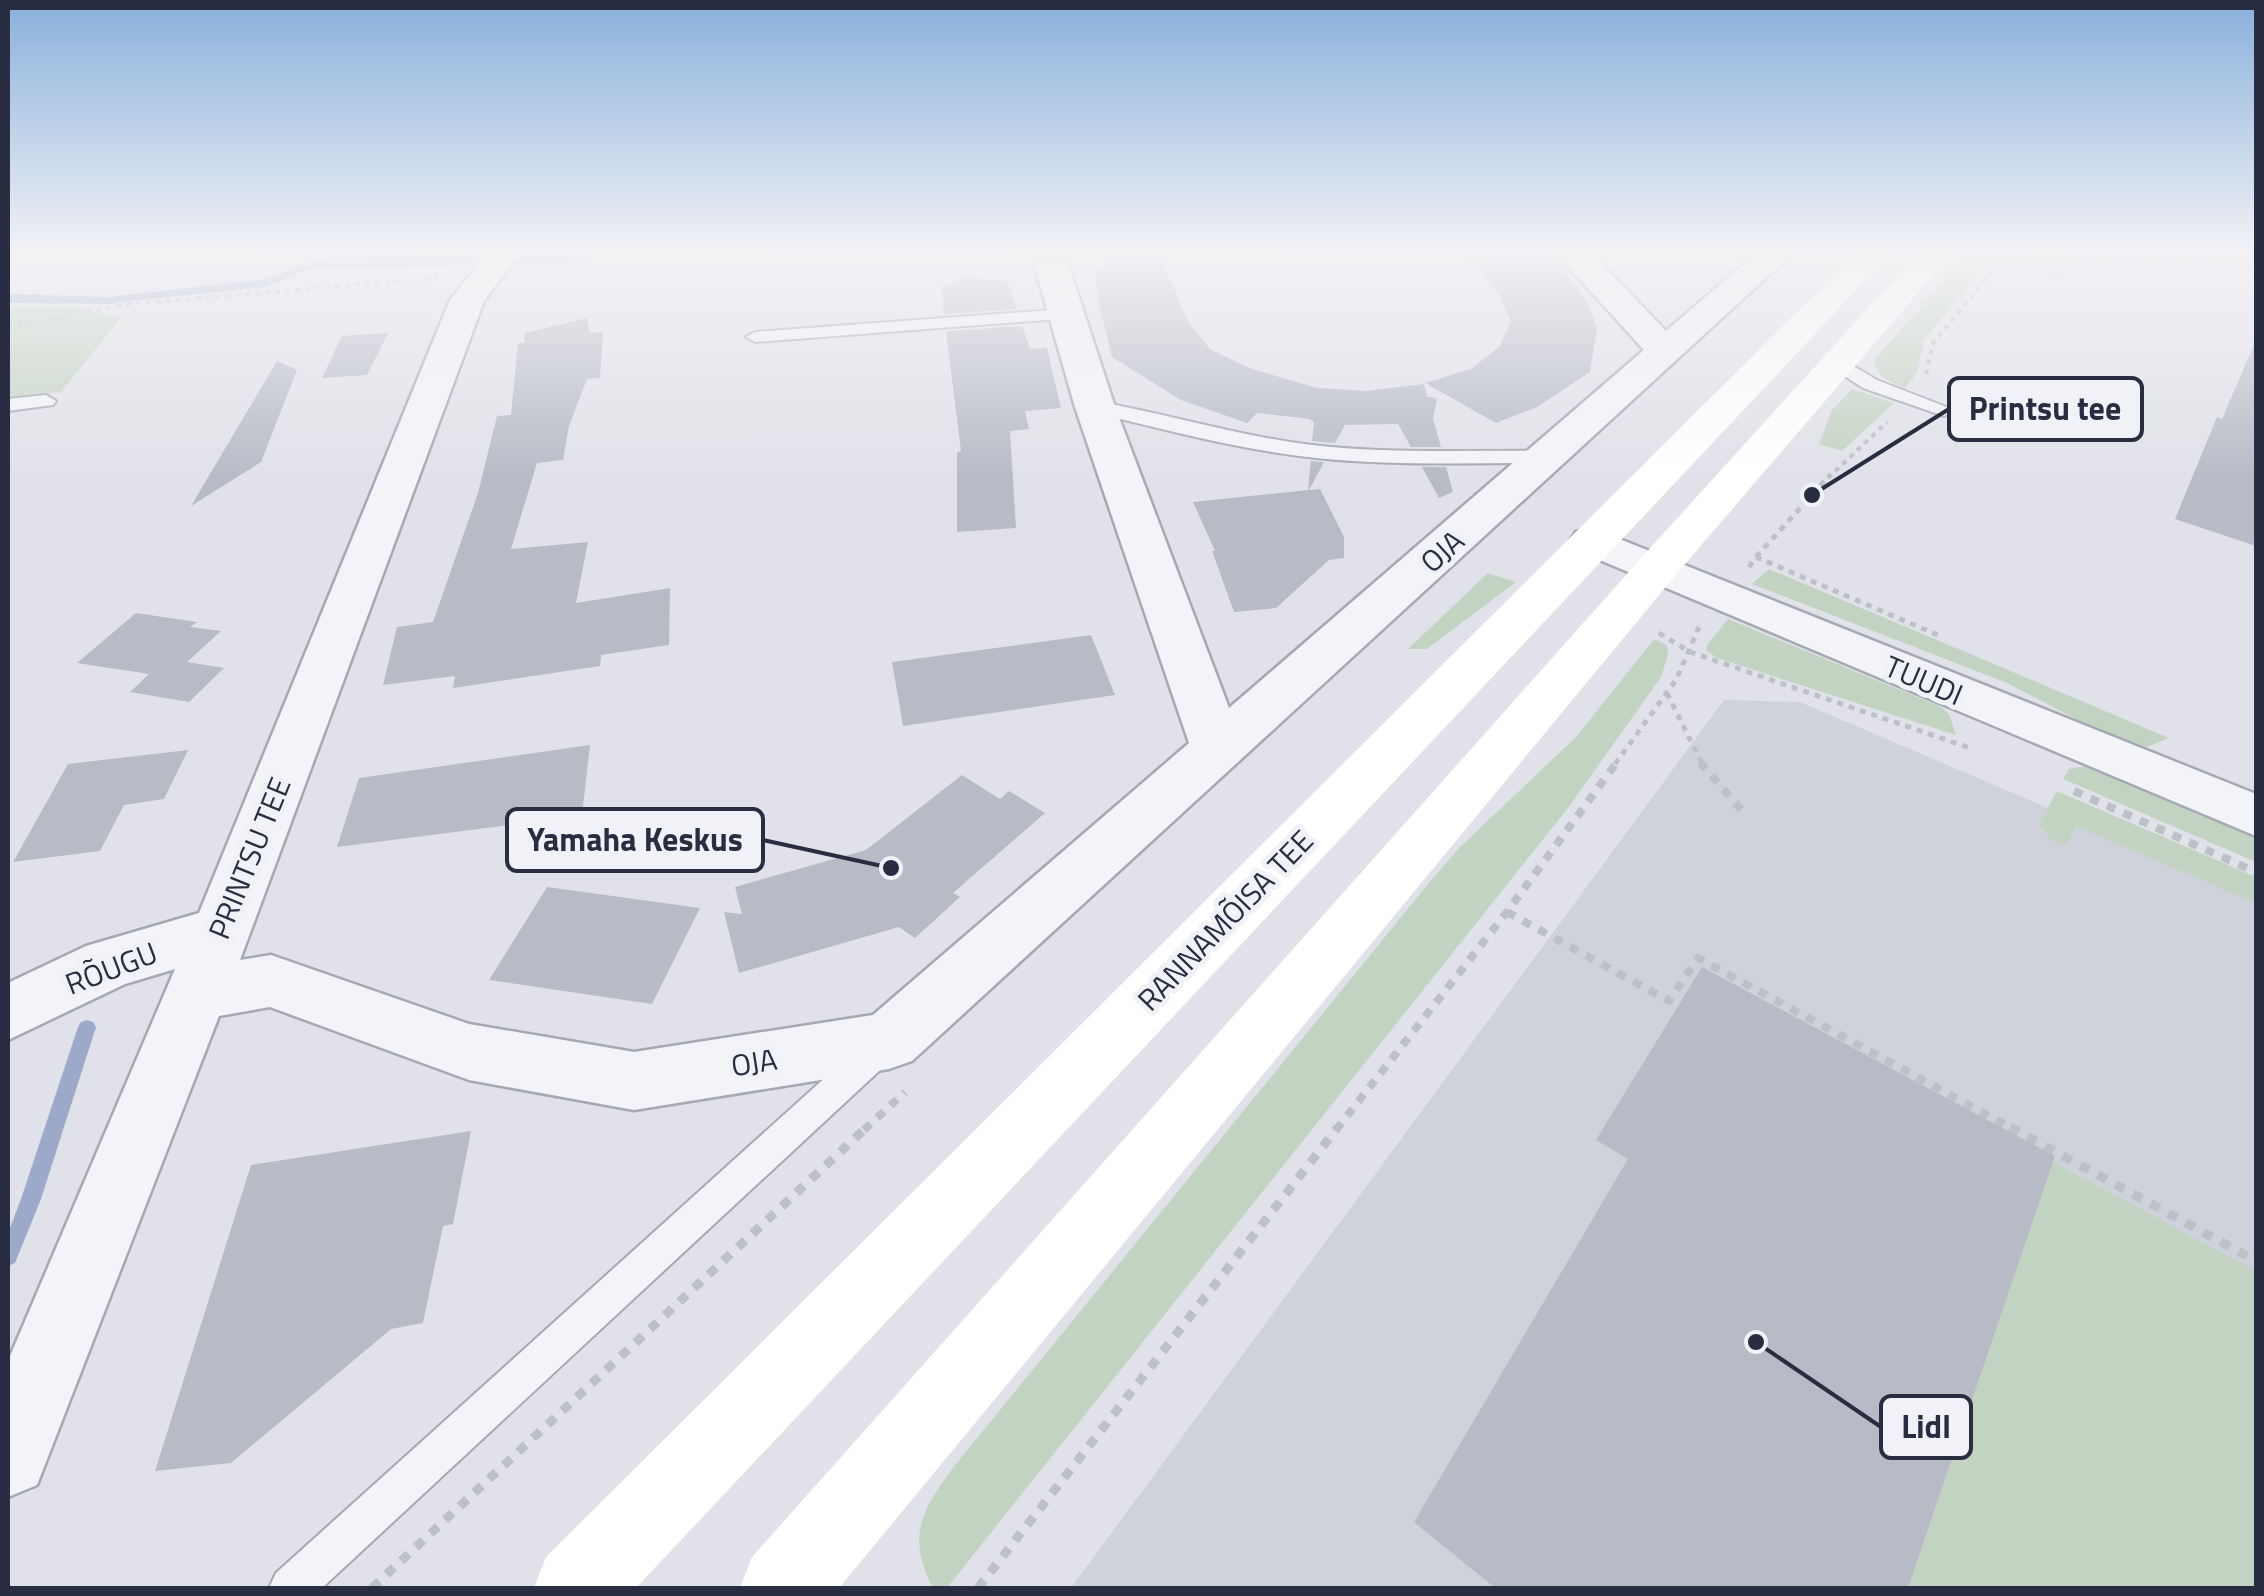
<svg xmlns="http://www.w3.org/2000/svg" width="2264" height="1596" font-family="'Titillium Web',sans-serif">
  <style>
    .built { fill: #cfd1db }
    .green { fill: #c3d3c2 }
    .water { fill: #9ca9c9 }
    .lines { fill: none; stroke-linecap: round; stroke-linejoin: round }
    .stream { fill: #9ca9c9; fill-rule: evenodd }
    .building { fill: #b8bbc6 }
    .service-casing { stroke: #a6a8b3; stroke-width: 4 }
    .minor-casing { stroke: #a6a8b3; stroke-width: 5 }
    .path-far3 { stroke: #bec0c8; stroke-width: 4; stroke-dasharray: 5 5; stroke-linecap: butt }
    .path-far2 { stroke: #bec0c8; stroke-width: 5; stroke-dasharray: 6 6; stroke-linecap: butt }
    .path-far1 { stroke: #bec0c8; stroke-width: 8; stroke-dasharray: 9 9; stroke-linecap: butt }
    .path { stroke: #bec0c8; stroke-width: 9; stroke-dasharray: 10 10; stroke-linecap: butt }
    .service { fill: #f3f4f8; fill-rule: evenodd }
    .minor { fill: #f3f4f8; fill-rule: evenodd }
    .secondary { fill: #fff; fill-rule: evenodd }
    .labels { text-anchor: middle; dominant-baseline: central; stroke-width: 10; stroke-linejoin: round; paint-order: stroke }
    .street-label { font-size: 30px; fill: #292d41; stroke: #f0f2f7 }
    .leader { fill: none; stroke: #292d41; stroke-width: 4 }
    .callout-dot { fill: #292d41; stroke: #f0f2f7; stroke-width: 4 }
    .callout { fill: #f0f2f7; stroke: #292d41; stroke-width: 4 }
    .callout-label { font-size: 32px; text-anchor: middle; font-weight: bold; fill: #292d41 }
  </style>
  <rect width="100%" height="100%" fill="#e1e2e9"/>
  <!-- built -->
  <g class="built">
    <path d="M2063,252H2256V270L2045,276Z"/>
    <path d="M1724,700L1800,702L2256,897V1588H1071Z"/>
  </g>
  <!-- green -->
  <g class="green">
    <path d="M1971,257L1991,258L1924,340L1917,373L1904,389C1891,382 1874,376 1875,359L1963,259Z"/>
    <path d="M8,307H76L121,318L61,392L8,398Z"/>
    <path d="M1852,389L1894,403L1842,451L1819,444L1832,410Z"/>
    <path d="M1769,569L2169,738L2147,747L2112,738L2007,683L1752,584Z"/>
    <path d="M1488,573L1516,582L1427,649H1408Z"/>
    <path d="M1728,619L1939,706L1949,714L1956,735L1717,658L1707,651V645Z"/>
    <path d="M1654,639L1667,645L1668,655L1661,677L1568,808L947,1588H933C905,1535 923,1508 956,1464L1428,884L1459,848L1577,736Z"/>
    <path d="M2087,766L2115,773L2256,832V862L2063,779L2069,769Z"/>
    <path d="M2057,791L2256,877V903L2076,826L2066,845L2051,840L2039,824Z"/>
    <path d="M2053,1162L2256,1271V1588H1908Z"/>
  </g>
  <!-- water -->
  <path class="water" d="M526,252H610L565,265L527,266L502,262L446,267L325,268L306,270L265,287L110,303L8,299V294L107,297L260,280L317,259L339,257Z"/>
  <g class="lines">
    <!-- stream -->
    <g class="stream">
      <path d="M8,297L112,298L117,301L112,304L8,303Z"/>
      <path d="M87,1020L93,1022L96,1027L41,1199L15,1263L8,1266V1233L21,1199L78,1027L81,1022Z"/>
    </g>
  </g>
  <!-- building -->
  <g class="building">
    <path d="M1465,252H1550L1587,302L1597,328L1590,372L1537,407L1496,423L1425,383L1471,369L1500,346L1511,321L1499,294Z"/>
    <path d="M1160,255L1187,320L1210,349L1249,368L1317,388L1366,391L1424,384L1427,397L1437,398L1433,419L1441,447H1411L1398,424L1345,425L1335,443L1312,441L1314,422L1309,419L1257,413L1247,423L1181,400L1112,357L1099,304L1095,269L1107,268L1105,260Z"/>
    <path d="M965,278L1008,281L1017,309L944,314L941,288Z"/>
    <path d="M587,318L590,333L603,332L600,378L587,379L569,426L563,460L537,463L511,549L588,542L576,603L670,588L669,645L601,655L600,666L453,688L455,676L383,685L397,627L433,622L478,493L497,416L511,415L518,343H524L525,333Z"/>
    <path d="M1022,326L1030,349L1047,348L1061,408L1025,411L1029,429L1010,431L1016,528L957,532V452L961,451L946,331Z"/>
    <path d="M388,333L367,375L322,378L342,336Z"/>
    <path d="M2256,340V546L2175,519L2217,417L2222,419Z"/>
    <path d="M277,361L297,370L261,462L191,506Z"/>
    <path d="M1311,461L1324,462L1309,490L1320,489L1344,537V558L1329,560L1276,608L1234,612L1212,551H1215L1193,502L1308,490Z"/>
    <path d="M1422,467H1446L1453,492L1439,498Z"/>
    <path d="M136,613L197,622L190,627L221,631L187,662L224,668L189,702L130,692L149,674L77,663Z"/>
    <path d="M1091,635L1115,695L903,726L892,662Z"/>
    <path d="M590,745L582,816L337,847L359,778Z"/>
    <path d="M188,750L164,799L124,805L100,851L13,862L68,764Z"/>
    <path d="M962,775L1000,799L1009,791L1045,813L953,893L960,897L915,938L899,927L739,973L724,912L742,914L735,887L866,850Z"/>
    <path d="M547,887L700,908L652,1004L489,980Z"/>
    <path d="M1702,967L2055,1156L1908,1588H1495L1414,1522L1628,1159L1596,1140Z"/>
    <path d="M471,1131L453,1224L443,1226L423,1323L391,1329L231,1463L155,1471L251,1165Z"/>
  </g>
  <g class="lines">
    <defs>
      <g id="service">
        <path d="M1066,309L1075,314L1072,318L755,342L746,337L755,332Z"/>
        <path d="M1838,357L1877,380L1954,410L1944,416L1863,388L1831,367L1829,363Z"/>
        <path d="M46,395L56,401L53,405L8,411V399Z"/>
        <path d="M1095,401C1168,414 1238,436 1312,445C1390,454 1469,450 1548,451L1558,457L1548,463C1471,463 1393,466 1316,458C1239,450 1163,429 1088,411V403Z"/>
        <path d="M880,1035L892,1039L896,1049L892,1059L322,1588H269L276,1573L868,1039Z"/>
      </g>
      <g id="minor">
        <path d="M488,252H521L484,301L240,960L271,955L469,1024L634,1052L873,1015L1189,743L1075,407L1035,267L1040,260H1064L1069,267L1115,407L1229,708L1644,350L1555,252H1590L1666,331L1758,252H1794L912,1061L889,1069L634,1110L469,1080L270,1007L219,1016L37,1485L8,1497V1361L175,969L125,984L8,1040V983L86,946L199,913L450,300Z"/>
        <path d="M1592,528L2256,794V836L1576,550L1570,541L1576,532Z"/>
      </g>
    </defs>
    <!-- service casing -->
    <use href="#service" class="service-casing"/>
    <!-- minor casing -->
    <use href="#minor" class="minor-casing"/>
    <!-- path-far3 -->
    <g class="path-far3">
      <path d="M2006,254L1999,264L2256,261"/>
      <path d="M8,327L128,304L438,278"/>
      <path d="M1926,374L1933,343L1999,264"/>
      <path d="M1828,478L1887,422"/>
    </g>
    <!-- path-far2 -->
    <g class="path-far2">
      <path d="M1756,557L1830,475"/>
      <path d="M1749,567L1756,557L1940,636"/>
      <path d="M1659,633L1690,652L1970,748"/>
      <path d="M1667,693L1702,764"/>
      <path d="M1615,764L1676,680L1699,627"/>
    </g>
    <!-- path-far1 -->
    <g class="path-far1">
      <path d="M1700,762L1743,812"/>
      <path d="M2074,791L2256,872"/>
      <path d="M1507,912L1669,1001L1698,958L2015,1130"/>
      <path d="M864,1130L905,1092"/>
      <path d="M1336,1130L1507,912L1617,762"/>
    </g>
    <!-- path -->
    <g class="path">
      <path d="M2010,1127L2256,1261"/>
      <path d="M372,1588L867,1127"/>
      <path d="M978,1588L1338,1127"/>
    </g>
    <!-- service -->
    <use href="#service" class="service"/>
    <!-- minor -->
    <use href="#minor" class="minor"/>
    <!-- secondary -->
    <g class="secondary">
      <path d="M1857,252H1892L636,1588H534L546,1557Z"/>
      <path d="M1919,252H1953L1674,577L839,1588H740L752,1557L1642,557Z"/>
    </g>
  </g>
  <!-- sky -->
  <linearGradient id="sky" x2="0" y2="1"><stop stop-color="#89b0dc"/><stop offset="0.53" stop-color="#f2f2f5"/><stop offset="1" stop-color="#f2f2f5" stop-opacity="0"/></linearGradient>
  <rect width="2264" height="476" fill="url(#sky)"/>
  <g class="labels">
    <!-- street labels -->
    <g class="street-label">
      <text transform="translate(1442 551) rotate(-42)">OJA</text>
      <text transform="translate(1924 680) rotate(23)">TUUDI</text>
      <text transform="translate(249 858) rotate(-68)">PRINTSU TEE</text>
      <text transform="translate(1225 920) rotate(-46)">RANNAMÕISA TEE</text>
      <text transform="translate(111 968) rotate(-21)">RÕUGU</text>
      <text transform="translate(754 1062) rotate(-9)">OJA</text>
    </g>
  </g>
  <!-- callouts -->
  <path class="leader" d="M1812 495L1949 409M891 868L763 840M1756 1342L1881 1427"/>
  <g class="callout-dot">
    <circle cx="1812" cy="495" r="10"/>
    <circle cx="891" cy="868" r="10"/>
    <circle cx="1756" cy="1342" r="10"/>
  </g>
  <g class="callout">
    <rect x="1949" y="378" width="193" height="62" rx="10"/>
    <rect x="507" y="809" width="256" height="62" rx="10"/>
    <rect x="1881" y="1396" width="90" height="62" rx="10"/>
  </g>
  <g class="callout-label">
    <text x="2045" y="420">Printsu tee</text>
    <text x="635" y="851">Yamaha Keskus</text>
    <text x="1926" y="1438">Lidl</text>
  </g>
  <!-- border -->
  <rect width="2264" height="1596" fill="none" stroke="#292d41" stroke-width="20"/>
</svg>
